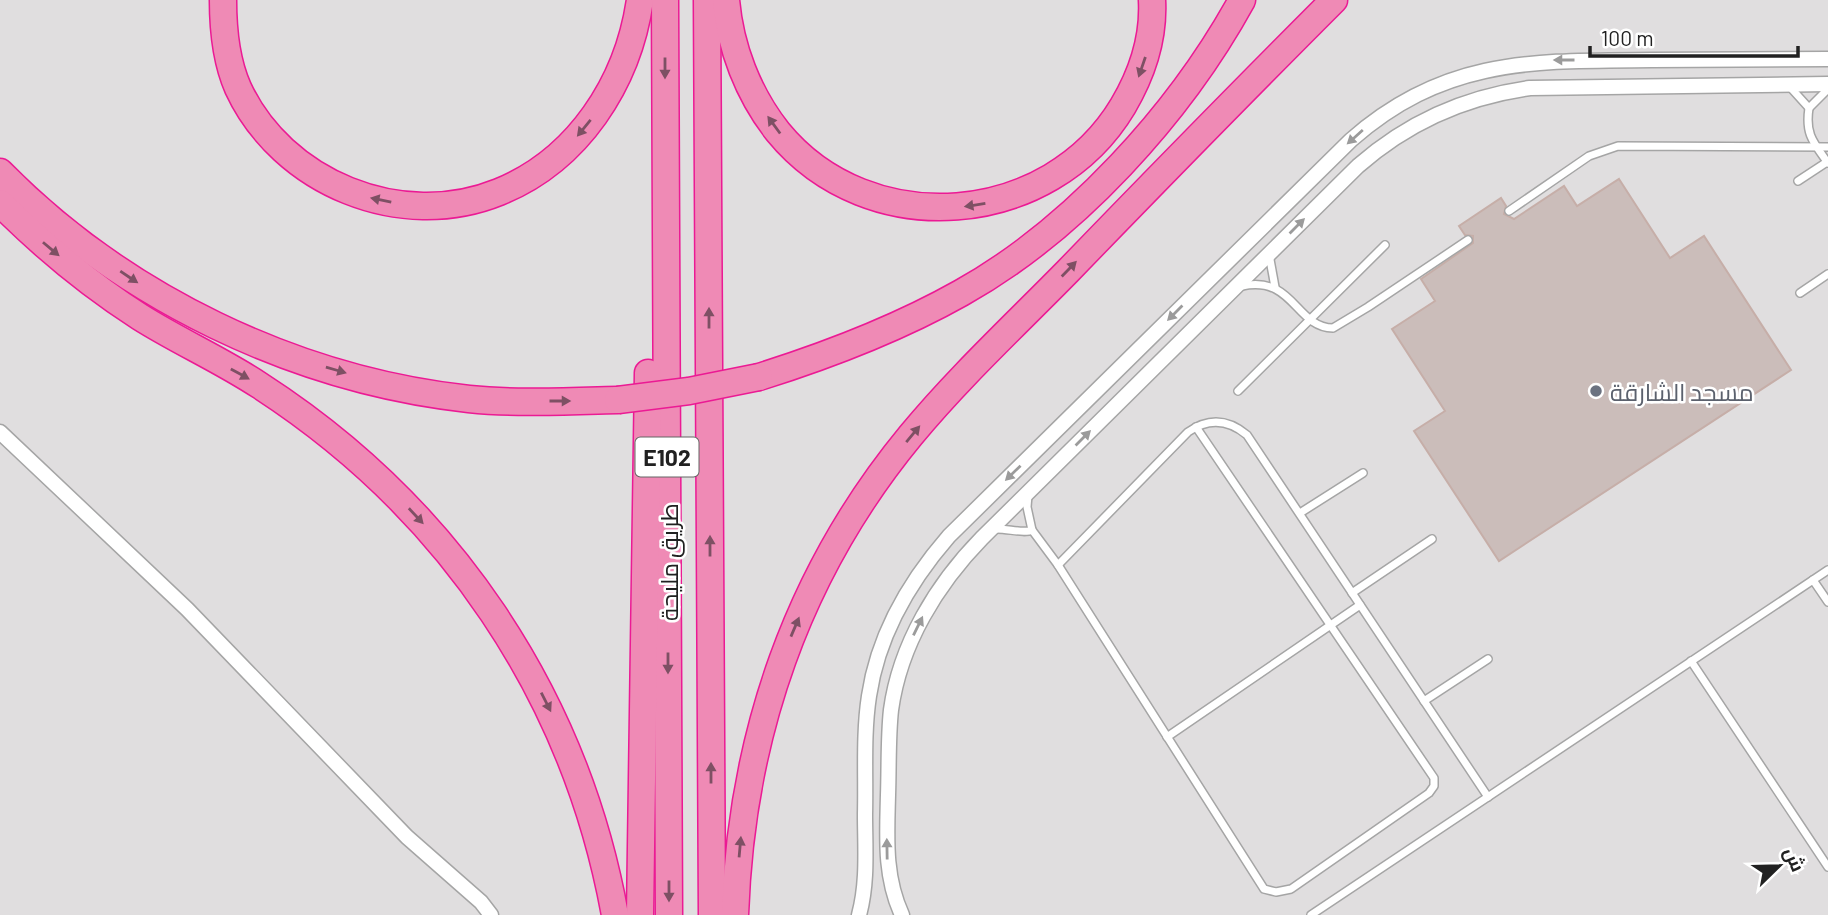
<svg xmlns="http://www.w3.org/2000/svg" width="1828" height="915" font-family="Barlow,Cairo,sans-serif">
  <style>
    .residential { fill: #e0dedf }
    .building { fill: #cbbdba; stroke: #c6aea8; stroke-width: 2 }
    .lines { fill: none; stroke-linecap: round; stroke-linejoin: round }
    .lane-casing { stroke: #a5a5a5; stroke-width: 10 }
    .street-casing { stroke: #a5a5a5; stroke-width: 17 }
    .highway-casing { stroke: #eb1a94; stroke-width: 29 }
    .lane { stroke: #fff; stroke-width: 7 }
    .street { stroke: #fff; stroke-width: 14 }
    .highway { stroke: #ef8ab5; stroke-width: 26 }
    .highway-bridge-casing { stroke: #eb1a94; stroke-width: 29; stroke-linecap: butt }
    .highway-bridge { stroke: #ef8ab5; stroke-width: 26 }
    .oneway { fill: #9b9b9b }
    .oneway2 { fill: #7e5064 }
    .worship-dot { fill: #6b7280; stroke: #fff; stroke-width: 2.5 }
    .labels { text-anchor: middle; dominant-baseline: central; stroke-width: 5; stroke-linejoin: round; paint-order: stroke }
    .shield { fill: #fff; stroke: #646464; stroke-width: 2 }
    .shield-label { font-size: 23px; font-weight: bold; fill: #212121 }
    .worship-label { font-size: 24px; fill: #5b616d; stroke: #fff; text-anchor: start }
    .street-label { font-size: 24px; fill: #212121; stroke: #fff }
  </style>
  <rect width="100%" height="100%" fill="#f2ece7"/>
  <!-- residential -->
  <rect class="residential" x="0" y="0" width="1828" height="915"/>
  <!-- building -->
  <path class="building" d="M1619,179L1670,258L1704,236L1791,370L1499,561L1414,431L1445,411L1392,329L1435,301L1421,279L1473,243V236L1465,235L1459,226L1501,198L1506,206L1504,214L1514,219L1564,186L1577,206Z"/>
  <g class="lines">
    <defs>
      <g id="lane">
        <path d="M1790,87L1809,108L1828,89"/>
        <path d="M1809,108C1805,134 1813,142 1828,163"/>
        <path d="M1798,181L1827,162"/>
        <path d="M1509,211L1589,156L1618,146L1828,147"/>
        <path d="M1269,254L1275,287"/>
        <path d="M1242,286C1294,275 1295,327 1333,328L1368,307L1468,240"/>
        <path d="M1800,293L1828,274"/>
        <path d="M1238,391L1385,245"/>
        <path d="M1300,513L1363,473"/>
        <path d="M994,529C1006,528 1024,534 1032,530L1027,507L1028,495"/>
        <path d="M1032,530L1058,565L1264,889L1276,892L1291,889L1429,793L1434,786V778L1196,427"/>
        <path d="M1058,565L1188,432C1208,418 1228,419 1247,435L1488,797"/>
        <path d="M1813,580L1828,602"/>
        <path d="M1352,593L1432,539"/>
        <path d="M1691,661L1828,867"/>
        <path d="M1424,701L1488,659"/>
        <path d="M1167,737L1360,605"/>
        <path d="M1311,915L1828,570"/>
      </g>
      <g id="street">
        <path d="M0,432L187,609L407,837L481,902L491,915"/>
        <path d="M859,915C868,882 865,848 865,814C866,775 863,735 869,696C878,635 909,582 949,536L1351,140C1445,57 1535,61 1652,60C1711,60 1769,59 1828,59"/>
        <path d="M902,915C884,876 887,837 888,795C889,767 888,737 891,710C900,644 937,584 982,538L1358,166C1408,122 1464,97 1530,88L1828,84"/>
      </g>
      <g id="highway">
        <path d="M223,0C223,29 226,61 238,88C282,183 401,232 499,192C578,160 628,83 640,0"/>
        <path d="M665,0L669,915"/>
        <path d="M707,0L712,915"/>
        <path d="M726,0C730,47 748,94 778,132C869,243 1050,228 1123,106C1142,74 1154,37 1152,0"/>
        <path d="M0,172C123,297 295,380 469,399C518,404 569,401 618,400"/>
        <path d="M0,203C42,245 90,285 140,317C178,341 221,360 259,385C448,507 575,694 615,915"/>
        <path d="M759,377C829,355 897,329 961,293C1074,230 1180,113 1242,0"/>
        <path d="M640,915L648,373"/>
        <path d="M735,915C741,737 797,573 911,435C959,377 1015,325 1068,271C1156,180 1244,90 1334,0"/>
      </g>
    </defs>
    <!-- lane casing -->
    <use href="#lane" class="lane-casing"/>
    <!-- street casing -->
    <use href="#street" class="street-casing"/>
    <!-- highway casing -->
    <use href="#highway" class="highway-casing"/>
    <!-- lane -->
    <use href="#lane" class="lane"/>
    <!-- street -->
    <use href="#street" class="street"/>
    <!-- highway -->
    <use href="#highway" class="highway"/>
    <defs>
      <path id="highway-bridge" d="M618,400L689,391L759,377"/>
    </defs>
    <!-- highway-bridge casing -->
    <use href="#highway-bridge" class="highway-bridge-casing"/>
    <!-- highway-bridge -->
    <use href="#highway-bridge" class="highway-bridge"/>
  </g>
  <!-- one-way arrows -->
  <defs><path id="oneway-solid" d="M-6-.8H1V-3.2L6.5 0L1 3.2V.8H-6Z" transform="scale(1.75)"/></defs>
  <g class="oneway">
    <use href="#oneway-solid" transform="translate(1564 60) rotate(180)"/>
    <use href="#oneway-solid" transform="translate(1355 137) rotate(138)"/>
    <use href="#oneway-solid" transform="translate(1297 226) rotate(-45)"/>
    <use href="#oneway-solid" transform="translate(1175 313) rotate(135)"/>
    <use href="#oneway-solid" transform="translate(1083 438) rotate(-45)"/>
    <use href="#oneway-solid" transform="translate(1013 473) rotate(136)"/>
    <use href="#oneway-solid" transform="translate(918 626) rotate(-64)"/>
    <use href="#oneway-solid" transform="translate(887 849) rotate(-91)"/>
  </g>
  <g class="oneway2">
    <use href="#oneway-solid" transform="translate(1142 67) rotate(109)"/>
    <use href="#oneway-solid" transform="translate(665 68) rotate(90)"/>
    <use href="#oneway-solid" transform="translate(774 125) rotate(-126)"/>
    <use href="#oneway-solid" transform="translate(584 128) rotate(129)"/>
    <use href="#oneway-solid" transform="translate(381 200) rotate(-168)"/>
    <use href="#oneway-solid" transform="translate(975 205) rotate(171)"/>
    <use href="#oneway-solid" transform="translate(51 249) rotate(40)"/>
    <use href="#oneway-solid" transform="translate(1069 269) rotate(-46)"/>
    <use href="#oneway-solid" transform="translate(129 277) rotate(34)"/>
    <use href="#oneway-solid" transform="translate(709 318) rotate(-90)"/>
    <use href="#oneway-solid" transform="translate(336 370) rotate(16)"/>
    <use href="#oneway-solid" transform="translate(240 374) rotate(29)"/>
    <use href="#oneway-solid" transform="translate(560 401)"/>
    <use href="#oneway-solid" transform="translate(913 434) rotate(-50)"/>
    <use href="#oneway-solid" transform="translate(416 516) rotate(47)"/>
    <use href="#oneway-solid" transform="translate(710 546) rotate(-90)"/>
    <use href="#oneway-solid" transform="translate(795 627) rotate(-67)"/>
    <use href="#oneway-solid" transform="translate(668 663) rotate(90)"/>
    <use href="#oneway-solid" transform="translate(546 702) rotate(63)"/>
    <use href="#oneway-solid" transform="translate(711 773) rotate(-90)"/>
    <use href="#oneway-solid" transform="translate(740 847) rotate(-85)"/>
    <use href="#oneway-solid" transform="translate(669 891) rotate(90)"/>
  </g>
  <!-- markers -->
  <circle class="worship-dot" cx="1596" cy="391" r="7"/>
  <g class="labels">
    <!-- shield labels -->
    <rect class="shield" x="635.5" y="437.5" width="63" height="39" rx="5"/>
    <g class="shield-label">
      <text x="667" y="457">E102</text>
    </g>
    <!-- worship labels -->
    <g class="worship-label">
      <text x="1610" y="391">مسجد الشارقة</text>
    </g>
    <!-- street labels -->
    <g class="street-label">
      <text transform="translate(668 562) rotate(-90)">طريق مليحة</text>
    </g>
  </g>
  <!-- north arrow -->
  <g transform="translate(1779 866) rotate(67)" stroke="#ffffff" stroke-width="5" paint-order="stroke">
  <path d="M0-5L12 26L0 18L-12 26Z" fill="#212121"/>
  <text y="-10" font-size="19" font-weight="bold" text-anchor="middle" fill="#212121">ش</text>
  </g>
  <!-- scale -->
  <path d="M1590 46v10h208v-10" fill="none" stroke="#212121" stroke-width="3.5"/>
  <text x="1601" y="46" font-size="21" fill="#212121" stroke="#ffffff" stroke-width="5" paint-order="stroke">100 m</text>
</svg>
